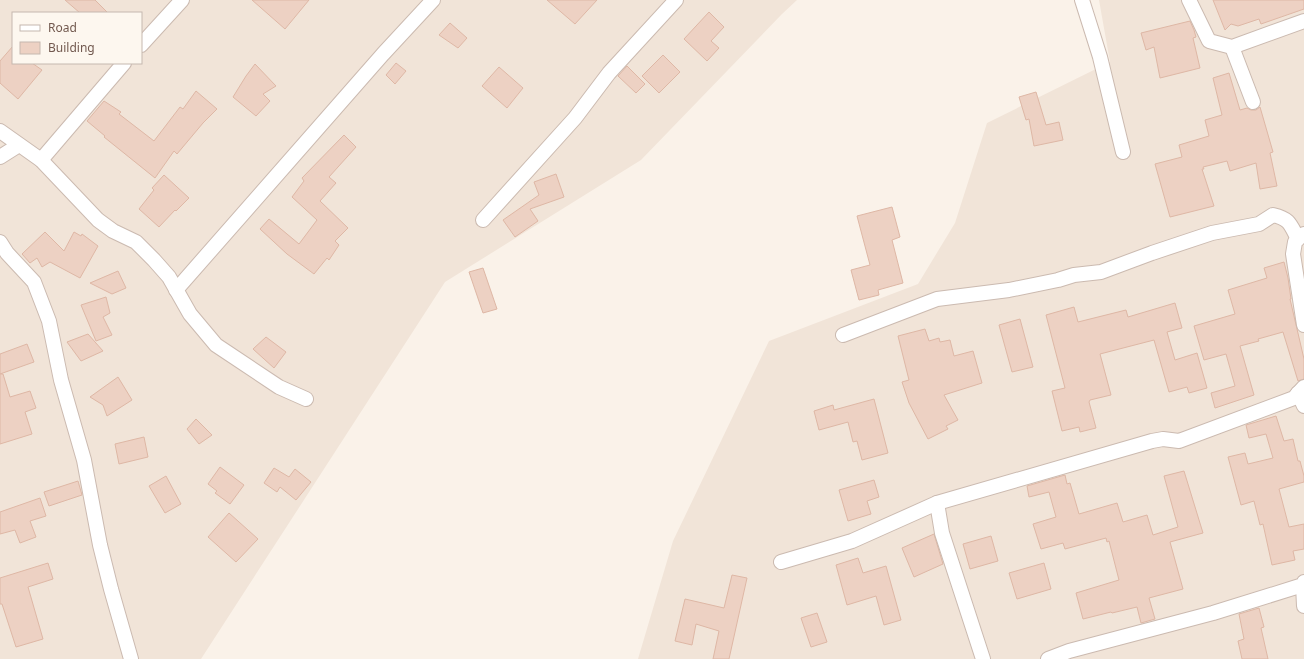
<svg xmlns="http://www.w3.org/2000/svg" width="1304" height="659" font-family="'Noto Sans',sans-serif">
  <style>
    .residential { fill: #f1e4d8; fill-rule: evenodd }
    .building { fill: #edd1c3; stroke: #deb7a5 }
    .lines { fill: none; stroke-linecap: round; stroke-linejoin: round }
    .street-casing { stroke: #cbbab0; stroke-width: 16 }
    .street { stroke: #fff; stroke-width: 14 }
  </style>
  <rect width="100%" height="100%" fill="#faf2e9"/>
  <!-- residential -->
  <g class="residential">
    <path d="M0,0H797L782,14L641,160L445,282L201,659H0ZM13,13H141V63H13Z"/>
    <path d="M1099,0H1304V659H638L673,541L769,341L918,284L955,223L987,123L1110,62Z"/>
  </g>
  <!-- building -->
  <g class="building">
    <path d="M65,0H95L108,13H80Z"/>
    <path d="M252,0H309L285,29Z"/>
    <path d="M547,0H597L575,24Z"/>
    <path d="M1213,0H1304V9L1261,24L1259,19L1238,26L1231,24L1225,30Z"/>
    <path d="M709,12L724,27L711,41L719,48L707,61L684,39Z"/>
    <path d="M1190,21L1194,30L1196,37L1193,38L1200,68L1160,78L1154,47L1146,50L1141,33Z"/>
    <path d="M450,23L467,38L458,48L439,35Z"/>
    <path d="M13,46V63H32L42,70L18,99L0,83V61Z"/>
    <path d="M663,55L680,72L659,93L642,76Z"/>
    <path d="M396,63L406,71L395,84L386,75Z"/>
    <path d="M255,64L276,86L263,94L270,101L256,116L233,97L246,76Z"/>
    <path d="M627,66L645,84L636,93L618,76Z"/>
    <path d="M499,67L523,88L507,108L482,86Z"/>
    <path d="M1229,73L1240,110L1247,108L1251,110H1256L1260,107L1273,152L1270,153L1277,186L1260,189L1256,163L1230,171L1227,161L1203,167L1204,169H1202L1214,206L1170,217L1155,164L1182,157L1179,145L1209,136L1205,120L1222,115L1213,78Z"/>
    <path d="M196,91L217,109L203,123L177,154L174,151L155,178L104,137L105,136L87,121L104,101L121,112L119,114L154,141L180,107L183,109Z"/>
    <path d="M1036,92L1046,125L1059,122L1063,140L1034,146L1029,119L1026,120L1019,97Z"/>
    <path d="M344,135L356,147L329,177L336,183L320,201L348,228L335,241L339,245L329,260L327,258L314,274L287,254L260,229L269,219L299,244L317,220L292,197L304,181L302,178Z"/>
    <path d="M556,174L564,197L530,209L538,221L515,237L503,220L539,195L534,182Z"/>
    <path d="M164,175L189,198L176,211L175,210L159,227L139,209L154,190L152,188Z"/>
    <path d="M892,207L900,237L892,240L903,283L878,290L879,295L859,300L851,270L870,265L857,216Z"/>
    <path d="M45,232L64,251L74,232L81,236L82,234L98,246L80,278L50,262L42,267L37,258L30,263L22,254Z"/>
    <path d="M1284,262L1288,278L1291,299H1290L1304,359V379L1298,381L1283,332L1258,339L1259,341L1240,346L1254,395L1215,408L1211,393L1235,386L1226,354L1204,360L1194,326L1235,314L1228,290L1267,278L1264,268Z"/>
    <path d="M483,268L497,309L483,313L469,272Z"/>
    <path d="M118,271L126,288L112,294L90,283Z"/>
    <path d="M106,297L110,313L103,317L112,335L96,341L81,305Z"/>
    <path d="M1175,303L1182,328L1167,332L1175,360L1197,353L1207,388L1189,393L1187,387L1169,392L1154,340L1100,354L1111,395L1090,400L1089,402L1096,428L1080,432L1079,427L1062,431L1052,391L1065,388L1046,315L1074,307L1078,322L1126,310L1128,317Z"/>
    <path d="M1020,319L1033,367L1012,372L999,325Z"/>
    <path d="M925,329L929,341L939,338L940,342L950,340L954,356L973,351L982,383L944,395L958,420L946,426L948,429L928,439L909,403L902,382L909,380L898,336Z"/>
    <path d="M88,334L103,351L81,361L67,342Z"/>
    <path d="M266,337L286,352L274,368L253,349Z"/>
    <path d="M27,344L34,362L0,374V354Z"/>
    <path d="M0,374H3L10,397L30,391L36,408L25,412L32,434L0,444Z"/>
    <path d="M118,377L132,400L107,416L103,405L90,397Z"/>
    <path d="M874,399L888,453L862,460L857,441L853,442L848,422L819,430L814,411L833,405L834,410Z"/>
    <path d="M1276,416L1284,441L1293,439L1298,461H1300L1304,476V482L1279,489L1289,527L1304,524V549L1293,551L1295,560L1272,565L1263,524L1260,525L1254,501L1241,505L1228,457L1245,453L1248,464L1273,458L1266,434L1249,438L1246,425Z"/>
    <path d="M196,419L212,435L199,444L187,429Z"/>
    <path d="M144,437L148,457L119,464L115,444Z"/>
    <path d="M220,467L244,485L230,504L215,493L217,491L208,484Z"/>
    <path d="M274,468L289,477L295,469L311,482L296,500L280,487L277,492L264,483Z"/>
    <path d="M1184,471L1203,533L1170,542L1183,589L1149,598L1155,619L1141,623L1137,607L1112,613L1111,612L1083,619L1076,593L1119,580L1109,541L1107,542L1106,538L1065,549L1063,543L1041,549L1033,524L1056,517L1049,492L1029,497L1027,486L1065,475L1067,484L1070,483L1079,514L1117,503L1123,522L1147,515L1153,535L1178,527L1164,476Z"/>
    <path d="M166,476L181,504L165,513L149,486Z"/>
    <path d="M874,480L879,497L867,501L871,514L848,521L839,490Z"/>
    <path d="M78,481L82,495L49,506L44,492Z"/>
    <path d="M40,498L46,516L30,521L36,537L20,543L15,530L0,534V512Z"/>
    <path d="M229,513L258,539L236,562L208,537Z"/>
    <path d="M934,534L943,564L914,577L902,548Z"/>
    <path d="M991,536L998,561L970,569L963,544Z"/>
    <path d="M858,558L863,573L886,566L901,620L884,625L876,596L847,605L836,565Z"/>
    <path d="M48,563L53,579L28,587L43,639L16,647L2,604H0V578Z"/>
    <path d="M1044,563L1051,589L1017,599L1009,573Z"/>
    <path d="M732,575L747,578L729,659H713L719,631L696,624L692,645L675,641L685,599L724,608Z"/>
    <path d="M1259,608L1264,627L1261,628L1268,659H1242L1238,641L1244,639L1239,614Z"/>
    <path d="M817,613L827,642L811,647L801,618Z"/>
  </g>
  <g class="lines">
    <defs>
      <g id="street">
        <path d="M1082,0L1100,57L1123,152"/>
        <path d="M1189,0L1209,41L1232,47L1304,21"/>
        <path d="M141,45L182,0"/>
        <path d="M1232,47L1253,102"/>
        <path d="M0,131L41,160L98,220L113,231L136,242L154,260L169,277L190,314L216,345L279,387L306,399"/>
        <path d="M0,157L19,145"/>
        <path d="M41,160L124,63"/>
        <path d="M483,220L575,118L609,73L676,0"/>
        <path d="M1304,234L1300,236L1295,242L1293,254L1304,325"/>
        <path d="M0,242L7,253L34,282L49,321L61,380L84,460L100,545L111,589L131,659"/>
        <path d="M176,290L383,54L433,0"/>
        <path d="M843,335L937,299L1009,290L1058,280L1074,275L1101,272L1152,253L1212,233L1259,224L1273,215C1290,219 1290,224 1298,239"/>
        <path d="M1298,393L1304,406"/>
        <path d="M937,503L942,533L983,659"/>
        <path d="M781,562L852,541L937,503L1152,441L1163,439L1179,441L1294,398L1304,387"/>
        <path d="M1303,585L1304,606"/>
        <path d="M1048,659L1069,651L1213,613L1303,585L1304,582"/>
      </g>
    </defs>
    <!-- street casing -->
    <use href="#street" class="street-casing"/>
    <!-- street -->
    <use href="#street" class="street"/>
  </g>
  <!-- legend -->
  <rect x="12" y="12" width="130" height="52" fill="#fdf7ef" stroke="#c5b8af"/>
  <rect x="20" y="25" width="20" height="6" fill="#ffffff" stroke="#c5b8af"/>
  <text x="48" y="32" font-size="12" fill="#72594f">Road</text>
  <rect x="20" y="42" width="20" height="12" fill="#edd1c3" stroke="#c5b8af"/>
  <text x="48" y="52" font-size="12" fill="#72594f">Building</text>
</svg>
